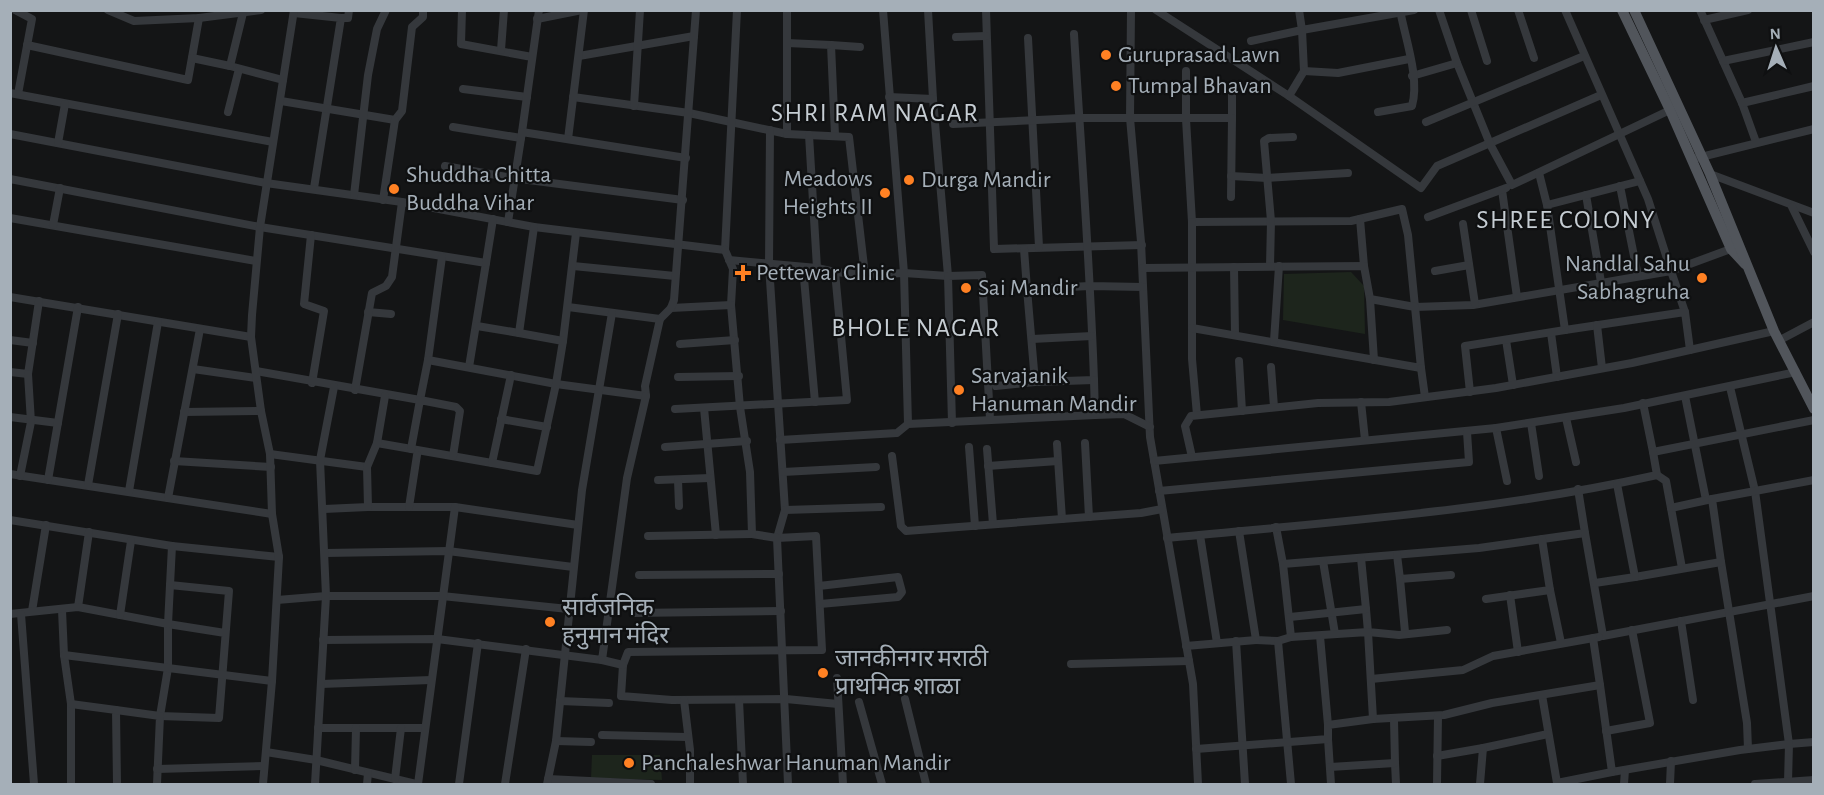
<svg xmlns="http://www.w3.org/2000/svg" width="1824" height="795" font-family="'Alegreya Sans','Noto Sans Devanagari',sans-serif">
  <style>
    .green { fill: #1d251c }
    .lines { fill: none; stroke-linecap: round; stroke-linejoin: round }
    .minor { stroke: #35383c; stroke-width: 8 }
    .major { stroke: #51555b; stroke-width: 10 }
    .poi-dot { fill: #ff8123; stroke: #0f1011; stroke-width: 2 }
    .labels { text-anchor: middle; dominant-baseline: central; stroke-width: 4.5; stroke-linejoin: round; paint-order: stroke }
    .poi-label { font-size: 24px; fill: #a5afb8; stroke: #0f1011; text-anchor: start }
    .neighbourhood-label { font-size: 26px; letter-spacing: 1.5px; fill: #c6cdd3; stroke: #0f1011 }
  </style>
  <rect width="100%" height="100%" fill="#141516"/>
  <!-- green -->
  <g class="green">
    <path d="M1351,272L1364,286L1365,334L1283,320L1284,274Z"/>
    <path d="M592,755H660L662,780L591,778Z"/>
  </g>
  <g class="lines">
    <!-- minor -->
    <g class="minor">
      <path d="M15,10L32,19L18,94"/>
      <path d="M108,10L134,21L199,18L261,10"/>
      <path d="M462,10L461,44L532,57"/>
      <path d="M883,10L904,273L948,276L933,99L928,10"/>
      <path d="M986,10L994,249L1142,245"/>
      <path d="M1131,10L1130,118L1141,242L1150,437L1193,684L1198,784"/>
      <path d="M1156,10L1289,96L1421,188L1437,166L1601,95"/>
      <path d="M1299,10L1302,30L1414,10"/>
      <path d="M1471,10L1487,61"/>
      <path d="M1518,10L1534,58"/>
      <path d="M1565,10L1648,199L1671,271L1736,247"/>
      <path d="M1700,10L1742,103L1756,142"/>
      <path d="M243,13L230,66L283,80"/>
      <path d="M294,13L341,18L314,188"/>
      <path d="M341,18H348L349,10"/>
      <path d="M537,19L582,10"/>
      <path d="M1704,20L1748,10"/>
      <path d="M1074,34C1081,149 1090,264 1094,380L1035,382L1027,289L1090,286L1143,287"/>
      <path d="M956,37L986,36"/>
      <path d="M1028,38L1039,247"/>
      <path d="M1251,41L1302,30L1304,71L1289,96"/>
      <path d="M787,43L831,45L835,135"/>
      <path d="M27,45L188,80L199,18"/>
      <path d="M831,45L860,47"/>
      <path d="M501,50L504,10"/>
      <path d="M579,56L694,36"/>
      <path d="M192,58L230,66"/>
      <path d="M1723,61L1814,42"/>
      <path d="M1457,63L1490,144L1512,185L1670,110"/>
      <path d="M1186,71V119L1192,222L1351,221L1402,209L1408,235L1415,307L1473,305L1671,271L1685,312"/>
      <path d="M1304,71L1338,73L1409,59"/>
      <path d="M1412,76L1457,63L1439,10"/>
      <path d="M463,89L527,97"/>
      <path d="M10,93L273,142"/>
      <path d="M573,97L689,113L787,134V10"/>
      <path d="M889,97L933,99"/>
      <path d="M281,101L395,120L402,111L412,27L423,17V10"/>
      <path d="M1742,103L1814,86"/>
      <path d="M634,106L640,10"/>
      <path d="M228,112L239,69"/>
      <path d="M1378,112L1412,106C1420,78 1405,38 1400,10"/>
      <path d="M1232,118V87"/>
      <path d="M1426,122L1584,56"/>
      <path d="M953,124L1079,118H1232L1231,197"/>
      <path d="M453,127L521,138"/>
      <path d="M770,130L769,265L785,510L777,538L816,536L822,650L628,652L623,665L621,696L672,700L786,699L838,704"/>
      <path d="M522,132L539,10"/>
      <path d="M10,134L266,183L402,202L534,227L725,250L737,10"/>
      <path d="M787,134L849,137L865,275"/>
      <path d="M809,135L817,268"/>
      <path d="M568,139L584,10"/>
      <path d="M58,143L65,104"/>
      <path d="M1697,158L1814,129"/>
      <path d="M445,166L513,178L683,200"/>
      <path d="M1539,173L1547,205L1565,330L1685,312L1690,350"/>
      <path d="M1710,174L1814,213"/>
      <path d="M1231,176L1267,178L1348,173"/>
      <path d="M10,179L260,227L486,263L469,367"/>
      <path d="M1620,186L1638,276"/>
      <path d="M1502,190L1517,297"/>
      <path d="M354,195L368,75L377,29L386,10"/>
      <path d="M1586,195L1601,282"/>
      <path d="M383,200L395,120"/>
      <path d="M1547,205L1640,181"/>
      <path d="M1792,207L1814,252"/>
      <path d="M1428,217L1506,188"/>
      <path d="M10,218L256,261"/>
      <path d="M1360,219L1364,266"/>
      <path d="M508,222L522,132L686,158"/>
      <path d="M1192,222V359L1197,415"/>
      <path d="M1463,224L1475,304"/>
      <path d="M53,225L60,188"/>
      <path d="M311,235L304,304L324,311L312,383"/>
      <path d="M1024,249L1027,289"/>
      <path d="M725,250L733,269L731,305L740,407L750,472L752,534L777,538L788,784"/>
      <path d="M729,260L817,268L835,272"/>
      <path d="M486,263L493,219"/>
      <path d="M573,266L675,276"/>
      <path d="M1270,266L1271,221L1264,141L1269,138L1293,137"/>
      <path d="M803,267L815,402"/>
      <path d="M1234,267L1235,335"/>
      <path d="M1143,268L1364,266L1370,299L1415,307L1421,368L1192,328"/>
      <path d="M1435,271L1469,265"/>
      <path d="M10,297L251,337"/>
      <path d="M1370,299L1374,360"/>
      <path d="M568,307L660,319"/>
      <path d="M671,308L731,305"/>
      <path d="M368,312L391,314"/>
      <path d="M1597,325L1602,368"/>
      <path d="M477,326L519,333"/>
      <path d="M1551,333L1557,377"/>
      <path d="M1032,339L1092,336"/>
      <path d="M10,340L33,343"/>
      <path d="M1506,340L1513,385"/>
      <path d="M1780,340L1814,322"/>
      <path d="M563,341L576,233"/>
      <path d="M1274,341L1279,266"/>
      <path d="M680,344L735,340"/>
      <path d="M428,360L442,257"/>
      <path d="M1239,361L1242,411"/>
      <path d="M1271,367L1274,407"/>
      <path d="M1421,368L1425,397"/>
      <path d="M193,369L256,378"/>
      <path d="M256,371L420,400L428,360L556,384L646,396L645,386L660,319L671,308L674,300L696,10"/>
      <path d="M10,372L28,374L39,301"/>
      <path d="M678,377L739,376"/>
      <path d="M1094,380L1095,415"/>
      <path d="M996,386L1035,382"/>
      <path d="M1730,387L1755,491L1789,744L1814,742"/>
      <path d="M355,390L372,293L386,286L392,277L402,202"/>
      <path d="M1470,392L1465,346L1565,330"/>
      <path d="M1685,396L1706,500"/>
      <path d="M1361,402L1365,440"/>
      <path d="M1643,403L1653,452L1814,420"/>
      <path d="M704,408L716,535"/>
      <path d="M675,409L847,400L835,272L865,275L904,273L908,424"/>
      <path d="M184,412L261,411"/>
      <path d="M10,417L58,423"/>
      <path d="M1566,418L1576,462"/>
      <path d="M501,419L547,427"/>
      <path d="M952,423L948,276L982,275L990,419"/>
      <path d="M1531,423L1539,476"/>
      <path d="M1496,428L1507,481"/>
      <path d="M780,440L897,433L908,424L1095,415L1124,414L1150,427"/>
      <path d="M377,443L492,463L511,375"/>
      <path d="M1085,443L1089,517"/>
      <path d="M1057,444L1062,519"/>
      <path d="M665,447L747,441"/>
      <path d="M969,447L975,526"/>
      <path d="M411,449L420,400L456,407L460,411L453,456"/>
      <path d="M987,449L993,524"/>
      <path d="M270,454L367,467"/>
      <path d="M892,456L901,526L906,531L1141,513L1162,509"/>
      <path d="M1192,457L1185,426L1191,416L1318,403L1389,402L1496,388L1632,363L1774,331"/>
      <path d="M174,461L271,467"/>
      <path d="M1154,461L1496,428L1624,408L1796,372"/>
      <path d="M492,463L537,471L556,384L563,341L519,333L534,227"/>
      <path d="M988,466L1058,461"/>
      <path d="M783,472L876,467"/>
      <path d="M10,474L272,514"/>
      <path d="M1657,475L1666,481L1682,568"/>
      <path d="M20,476L31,422L28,374"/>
      <path d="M48,480L78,307"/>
      <path d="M658,480L710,478"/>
      <path d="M678,480L679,506"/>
      <path d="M88,485L118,314"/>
      <path d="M129,491L158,322"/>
      <path d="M1159,491L1469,462L1467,432"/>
      <path d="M168,498L200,329"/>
      <path d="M368,507H455L578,525"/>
      <path d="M409,507L417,455"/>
      <path d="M1671,508L1712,499"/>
      <path d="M324,509L368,507L367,467L377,443L385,396"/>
      <path d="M785,510L881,507"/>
      <path d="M10,520L172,546"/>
      <path d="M1276,527L1283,564"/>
      <path d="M1239,531L1256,640L1278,641L1291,637L1283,564L1479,548L1585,533L1578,489"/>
      <path d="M1585,533L1603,636L1814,596"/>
      <path d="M1200,535L1217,643"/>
      <path d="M648,536L752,534"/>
      <path d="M1167,538C1331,522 1497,511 1657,475L1653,452"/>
      <path d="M325,553L448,551L573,567"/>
      <path d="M1397,555L1400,579L1451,575"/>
      <path d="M1323,561L1335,634"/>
      <path d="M1721,562L1747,723L1748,749"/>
      <path d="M639,575L779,574"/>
      <path d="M1635,577L1721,562L1712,499L1814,480"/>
      <path d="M1400,579L1405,632"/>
      <path d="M1595,583L1635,577L1617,484"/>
      <path d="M170,585L229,591L219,718L160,716L168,668V624L225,633"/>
      <path d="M819,586L898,577L902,592L898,597L820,604"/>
      <path d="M1550,590L1561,643"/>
      <path d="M1510,595L1518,652"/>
      <path d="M1486,599L1550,590L1542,539"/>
      <path d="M277,600L326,596H442L568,609"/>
      <path d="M78,607L89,532"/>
      <path d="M1366,609L1368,632L1399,635L1447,630"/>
      <path d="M62,610L64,655L71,704V784"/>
      <path d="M32,611L46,525"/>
      <path d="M633,613L781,611"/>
      <path d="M10,614L78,607L168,624L172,546L279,557"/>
      <path d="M21,614L34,784"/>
      <path d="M120,615L131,541"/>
      <path d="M1290,617L1366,609L1361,558"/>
      <path d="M1681,621L1693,700"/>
      <path d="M1320,636L1328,725"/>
      <path d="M323,640L437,639L602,660L627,478L646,396"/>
      <path d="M1236,641L1245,784"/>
      <path d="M1278,641L1291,784"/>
      <path d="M1186,646L1256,640"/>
      <path d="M64,655L272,681"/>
      <path d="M602,660L623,665"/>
      <path d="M1071,664L1189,661"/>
      <path d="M837,678L843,784"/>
      <path d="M1371,679L1463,670L1493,656L1599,637"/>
      <path d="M321,684L431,680"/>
      <path d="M1600,685L1612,772L1740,750L1789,744L1788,782"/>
      <path d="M1542,695L1557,783L1612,772"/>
      <path d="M905,699L926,784"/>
      <path d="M684,700L690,750V784"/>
      <path d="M739,700L743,784"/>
      <path d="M560,701L609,703"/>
      <path d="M859,702L882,784"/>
      <path d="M71,704L116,710L117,784"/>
      <path d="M116,710L160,716L157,784"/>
      <path d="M1373,719L1444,715L1492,703L1600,685L1593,638"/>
      <path d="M318,728H425"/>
      <path d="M1606,731L1650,723L1632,630"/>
      <path d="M602,735L687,737"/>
      <path d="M1328,739L1331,784"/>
      <path d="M556,741L591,742"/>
      <path d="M1483,748L1548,734"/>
      <path d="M1196,749L1328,739V725L1373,719L1368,632L1291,637"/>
      <path d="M266,752L316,760L416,784"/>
      <path d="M1437,756L1483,748L1480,784"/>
      <path d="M1395,763L1396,784"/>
      <path d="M1330,767L1395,763L1394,720"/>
      <path d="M157,769L264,766"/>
      <path d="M355,770L356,728"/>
      <path d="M395,779L401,728"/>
      <path d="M548,779L651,784"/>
      <path d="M263,784L272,681L279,557L272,514L270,454L261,411L251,337L252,315L260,227L294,10"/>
      <path d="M315,784L326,596L320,460L334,387"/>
      <path d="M367,784L368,773"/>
      <path d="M418,784L455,507"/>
      <path d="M459,784L478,643"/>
      <path d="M505,784L526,649"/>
      <path d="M547,784L556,741L582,490L612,313"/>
      <path d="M1437,784L1438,716"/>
      <path d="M1624,784L1625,770"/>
      <path d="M1670,784L1671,761"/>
      <path d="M1755,784L1814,780"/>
    </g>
    <!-- major -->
    <g class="major">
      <path d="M1622,10L1670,110L1731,249L1745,264"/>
      <path d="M1634,10L1710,174L1774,331L1814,409"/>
    </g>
  </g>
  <!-- markers -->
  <g class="poi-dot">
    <circle cx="1106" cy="55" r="6"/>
    <circle cx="1116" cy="86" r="6"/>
    <circle cx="909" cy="180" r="6"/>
    <circle cx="394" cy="189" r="6"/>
    <circle cx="885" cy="193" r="6"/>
    <path d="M740 264h6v6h6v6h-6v6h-6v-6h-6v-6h6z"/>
    <circle cx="1702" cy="278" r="6"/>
    <circle cx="966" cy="288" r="6"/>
    <circle cx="959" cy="390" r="6"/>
    <circle cx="550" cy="622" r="6"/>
    <circle cx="823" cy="673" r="6"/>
    <circle cx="629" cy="763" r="6"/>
  </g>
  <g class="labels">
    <!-- poi labels -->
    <g class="poi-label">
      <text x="1118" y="55">Guruprasad Lawn</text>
      <text x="1128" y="86">Tumpal Bhavan</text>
      <text x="406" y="175">Shuddha Chitta<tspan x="406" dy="28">Buddha Vihar</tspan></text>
      <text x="873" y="179" text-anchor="end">Meadows<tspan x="873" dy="28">Heights II</tspan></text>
      <text x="921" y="180">Durga Mandir</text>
      <text x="1690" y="264" text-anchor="end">Nandlal Sahu<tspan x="1690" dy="28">Sabhagruha</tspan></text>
      <text x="756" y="273">Pettewar Clinic</text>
      <text x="978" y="288">Sai Mandir</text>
      <text x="971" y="376">Sarvajanik<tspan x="971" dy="28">Hanuman Mandir</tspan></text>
      <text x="562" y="608">सार्वजनिक<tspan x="562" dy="28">हनुमान मंदिर</tspan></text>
      <text x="835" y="659">जानकीनगर मराठी<tspan x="835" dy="28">प्राथमिक शाळा</tspan></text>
      <text x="641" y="763">Panchaleshwar Hanuman Mandir</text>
    </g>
    <!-- neighbourhood labels -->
    <g class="neighbourhood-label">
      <text x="875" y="113">SHRI RAM NAGAR</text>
      <text x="1566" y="220">SHREE COLONY</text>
      <text x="916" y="328">BHOLE NAGAR</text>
    </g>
  </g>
  <!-- border -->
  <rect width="1824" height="795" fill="none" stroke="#a5afb8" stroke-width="24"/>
  <!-- north arrow -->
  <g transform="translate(1776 48) rotate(357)" stroke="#0f1011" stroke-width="4.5" paint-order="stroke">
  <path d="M0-4.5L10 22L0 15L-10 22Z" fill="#a5afb8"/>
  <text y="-9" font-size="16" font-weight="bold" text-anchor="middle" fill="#a5afb8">N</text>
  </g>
</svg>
